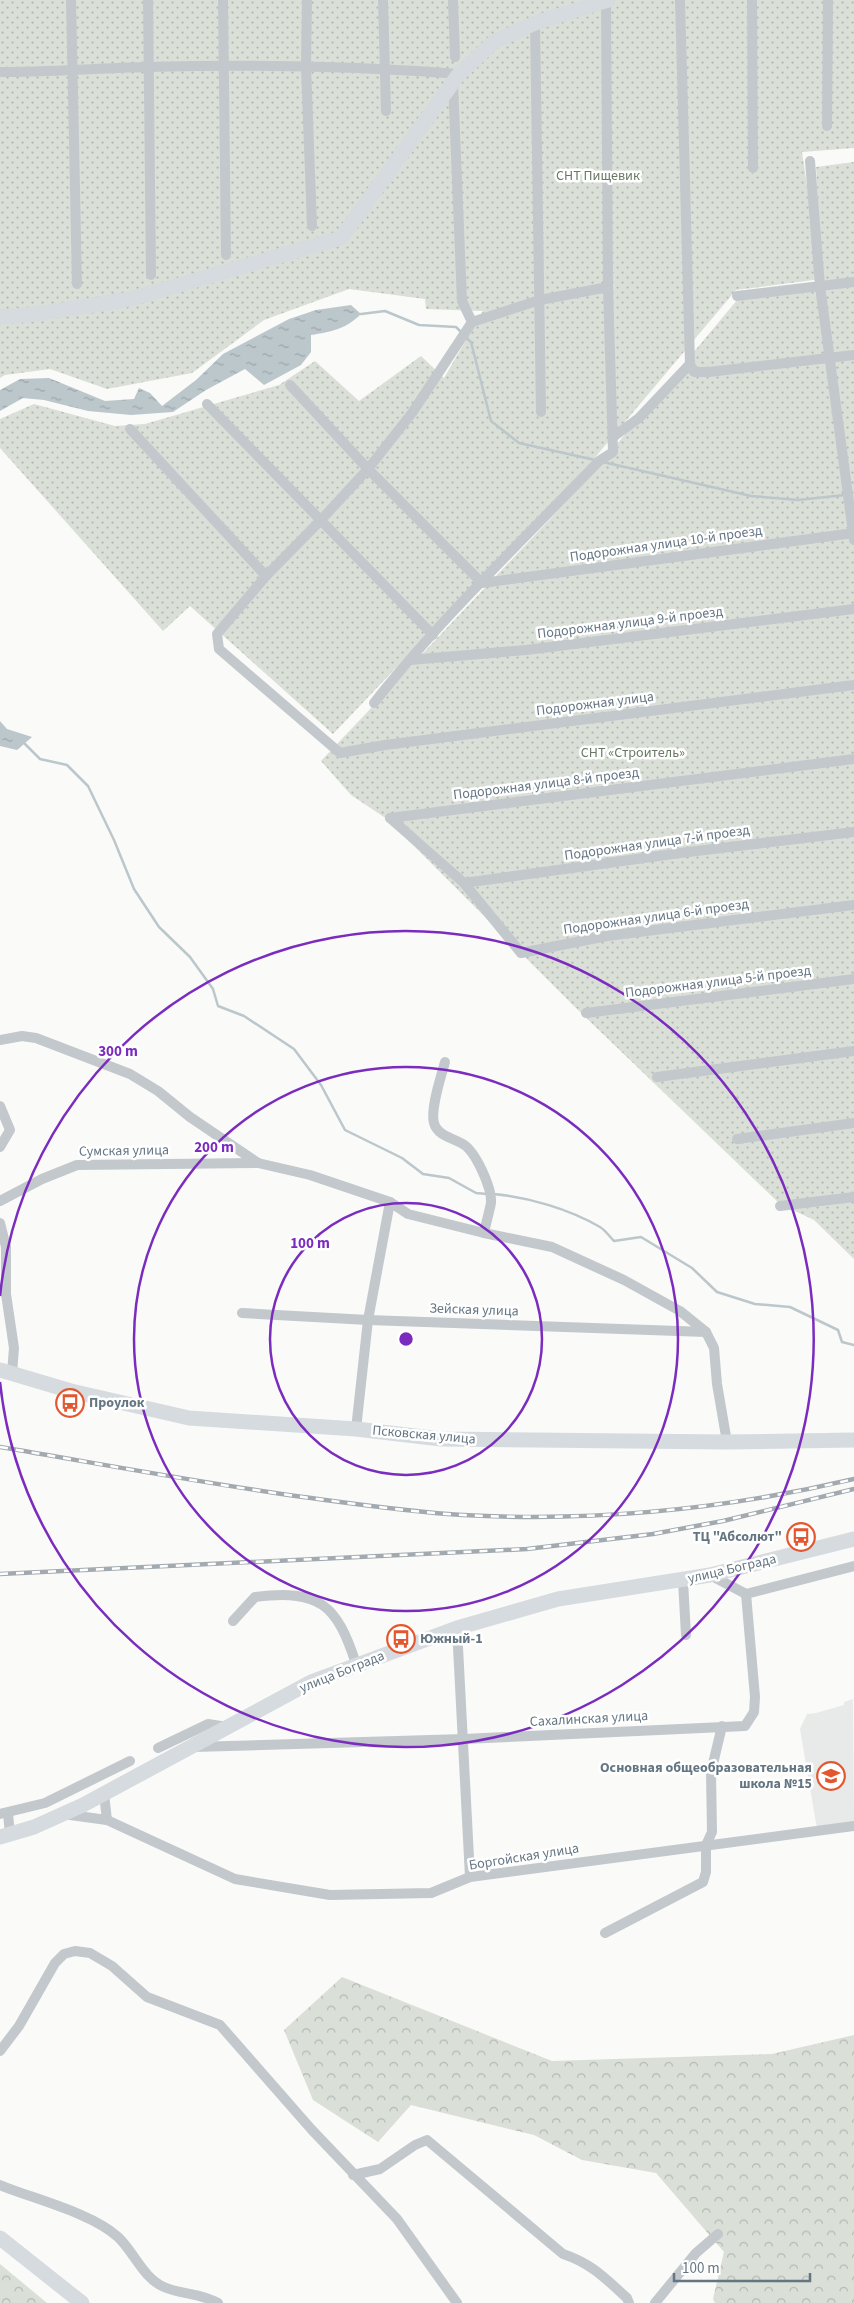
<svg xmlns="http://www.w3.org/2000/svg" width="854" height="2303" font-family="'Source Sans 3',sans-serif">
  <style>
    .built { fill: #e8e9e9 }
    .forest { fill: url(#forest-crowns) }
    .garden { fill: url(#garden-dots) }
    .water { fill: url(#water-ripples) }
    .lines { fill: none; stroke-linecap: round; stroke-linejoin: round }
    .stream { stroke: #bbc7cb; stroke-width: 2.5 }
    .street { stroke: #c3c8cc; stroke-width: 10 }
    .secondary { stroke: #d6dbdf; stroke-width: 15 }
    .rail-casing { stroke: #a2aab0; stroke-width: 4.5 }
    .rail { stroke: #fff; stroke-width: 2.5; stroke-dasharray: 8; stroke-linecap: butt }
    .ring { fill: none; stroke: #7b2cbf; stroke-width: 2.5 }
    .labels { text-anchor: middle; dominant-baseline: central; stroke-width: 5; stroke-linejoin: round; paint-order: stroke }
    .park-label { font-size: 14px; fill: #687a64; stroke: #fff }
    .street-label { font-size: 14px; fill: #657683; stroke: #fff }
    .poi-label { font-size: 14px; font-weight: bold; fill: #657683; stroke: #fff; text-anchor: start }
    .centre { fill: #7b2cbf; stroke: #fff; stroke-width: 2.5 }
    .ring-label { font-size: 15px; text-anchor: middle; font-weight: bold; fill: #7b2cbf; stroke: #fff; stroke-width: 5; stroke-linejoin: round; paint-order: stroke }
  </style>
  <defs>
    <pattern id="forest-crowns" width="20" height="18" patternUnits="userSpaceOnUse" patternTransform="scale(1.25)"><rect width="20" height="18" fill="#dadfd7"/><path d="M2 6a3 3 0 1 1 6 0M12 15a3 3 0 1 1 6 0" fill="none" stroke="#b4b9b4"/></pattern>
    <pattern id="garden-dots" width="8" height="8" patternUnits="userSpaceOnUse" patternTransform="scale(1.25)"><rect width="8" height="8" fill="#dadfd7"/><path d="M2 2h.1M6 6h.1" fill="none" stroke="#b4b9b4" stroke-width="1.8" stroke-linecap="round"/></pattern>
    <pattern id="water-ripples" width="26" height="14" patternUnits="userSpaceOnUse" patternTransform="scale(1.25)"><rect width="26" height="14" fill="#bbc7cb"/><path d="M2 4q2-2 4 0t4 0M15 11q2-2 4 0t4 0" fill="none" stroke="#9ca6aa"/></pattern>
  </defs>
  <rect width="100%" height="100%" fill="#fafaf8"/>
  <!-- built -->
  <path class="built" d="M853,1699L854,1823L817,1829L800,1729L807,1714L816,1713L844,1705V1702Z"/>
  <!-- forest -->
  <g class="forest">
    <path d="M342,1977L552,2061L772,2054L854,2035V2303H715L713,2299L724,2252L656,2173L582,2160L534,2135L411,2105L378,2142L313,2100L284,2030Z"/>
    <path d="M0,2264L47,2303H0Z"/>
  </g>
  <!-- garden -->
  <g class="garden">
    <path d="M0,0H854V148L802,152L821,279L736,290L587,467L333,734L190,606L163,631L0,448V419L34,404L115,426L145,424L279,385L315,361L359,401L421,356L444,378L483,311L426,309L425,299L349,289L264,320L192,373L107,389L50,369L5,375L0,378Z"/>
    <path d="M854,162V1259L814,1220L780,1204L578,1010L387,819L351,795L321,761L586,481L738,299L823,286L816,167Z"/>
  </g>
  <!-- water -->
  <g class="water">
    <path d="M351,305L361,314C346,329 331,332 311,335V352L301,365L264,385L245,369L206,390L173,412L131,415L88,411L44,400L23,398L0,411V390L20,379L49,378L105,401L134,399L139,388L150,393L162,406L196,380L223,354L289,319L316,310Z"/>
    <path d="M0,721L7,729L32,737L17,750L0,746Z"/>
  </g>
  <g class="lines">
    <!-- stream -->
    <g class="stream">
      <path d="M361,314L385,311L419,325L456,327L462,333"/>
      <path d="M465,337L471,342L491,421L519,443L595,460"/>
      <path d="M603,462L751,496L798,500L845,495"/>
      <path d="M24,743L40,759L67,765L88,786L114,840L134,889L159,927L190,957L213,989L218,1006L244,1016L294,1049L321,1085L345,1130L402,1158L423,1174L449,1178L476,1193L487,1194"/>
      <path d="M493,1194C528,1197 569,1209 600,1227C605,1230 610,1237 614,1241L641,1237L692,1268L717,1292L755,1304L790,1307L838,1330L842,1342L854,1345"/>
    </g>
    <!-- street -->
    <g class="street">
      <path d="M71,0L77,284"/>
      <path d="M148,0L151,275"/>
      <path d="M223,0L226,255"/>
      <path d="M307,0L306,66L312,226"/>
      <path d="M383,0L386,111"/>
      <path d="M453,0L455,57"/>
      <path d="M606,0L608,287"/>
      <path d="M680,0L690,364L694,372H709L854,355"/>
      <path d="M752,0L753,168"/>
      <path d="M535,23L541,412"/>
      <path d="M0,72C49,72 99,68 148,67C252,64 356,66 459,74"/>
      <path d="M453,83L462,301L472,322L412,413L368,469L320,521L266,576L217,634L219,649L340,753L385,745L854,685"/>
      <path d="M827,126L828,0"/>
      <path d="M810,161L820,286L854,540"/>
      <path d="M737,296L854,282"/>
      <path d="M290,385L368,469L482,583L854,533"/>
      <path d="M207,404L433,635"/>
      <path d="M130,429L266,576"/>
      <path d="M613,437L639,418L690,364"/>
      <path d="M410,660L526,650L854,609"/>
      <path d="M374,703C440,619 524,539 599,461L613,452L608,287L540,300L472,322"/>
      <path d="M390,818L464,883L521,953L607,936L854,905"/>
      <path d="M390,818L854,759"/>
      <path d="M464,883L680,853L854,832"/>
      <path d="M586,1013L854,979"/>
      <path d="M0,1040L22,1036L36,1038L130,1074L158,1091L190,1117L258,1163"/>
      <path d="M445,1062C441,1077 430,1109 434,1123C437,1135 452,1138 461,1143C475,1149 492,1188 491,1203C489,1213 486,1223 484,1233"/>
      <path d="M657,1077L854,1051"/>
      <path d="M0,1106L10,1130L0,1147"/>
      <path d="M737,1139L854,1123"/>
      <path d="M0,1201L42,1179L77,1165L258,1163L310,1175L390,1202L408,1214L484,1233L552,1247L624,1280L680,1311L706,1332L714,1348L717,1384L727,1442"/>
      <path d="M780,1206L854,1197"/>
      <path d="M0,1223L6,1247V1294L14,1348L12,1373"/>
      <path d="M242,1313L368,1320L706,1332"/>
      <path d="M356,1429L368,1320L390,1202"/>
      <path d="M710,1575L746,1594"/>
      <path d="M683,1581L686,1635"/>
      <path d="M233,1621L255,1597C319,1589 337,1604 356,1664"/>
      <path d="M457,1628L470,1877"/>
      <path d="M194,1747L464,1739L745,1726L754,1712L755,1697L746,1594L854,1566"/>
      <path d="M158,1748L208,1724L227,1727"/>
      <path d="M104,1794L107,1820"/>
      <path d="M8,1813L10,1835"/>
      <path d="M0,1814L45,1803L130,1761"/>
      <path d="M63,1814L107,1820L235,1879L330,1895L431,1893L470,1877L854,1826"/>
      <path d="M605,1933L703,1882L706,1872V1845L712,1832L711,1772L722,1726"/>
      <path d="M0,2051L19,2026L55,1963L64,1954L75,1951L90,1953L112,1966L147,1997L220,2025L312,2130L397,2219L457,2303"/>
      <path d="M353,2175L380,2169L415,2145L427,2140L563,2254C591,2263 606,2279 627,2298L629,2303"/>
      <path d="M0,2185C34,2199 92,2213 118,2237C134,2252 143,2278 164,2287C182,2295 198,2292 218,2303"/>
      <path d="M655,2303L696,2253L718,2234"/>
    </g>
    <!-- secondary -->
    <g class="secondary">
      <path d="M0,317L37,314L131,299L341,238L459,74L494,42L535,23L608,0"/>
      <path d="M0,1370L71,1391L189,1418L356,1429L441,1439L727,1442L854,1440"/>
      <path d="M0,1837L34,1827L83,1805L311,1682L457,1628L558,1599L710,1575L854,1539"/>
      <path d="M0,2238L82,2303"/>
    </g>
    <defs>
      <g id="rail">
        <path d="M0,1447C101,1464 202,1483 303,1497C356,1504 410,1512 463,1515C593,1522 727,1509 854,1479"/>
        <path d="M0,1574L527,1549L653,1534L723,1521L854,1489"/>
      </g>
    </defs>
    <!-- rail casing -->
    <use href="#rail" class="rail-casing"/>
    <!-- rail -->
    <use href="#rail" class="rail"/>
  </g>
  <!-- distance rings -->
  <g class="ring">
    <circle cx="406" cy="1339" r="136"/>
    <circle cx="406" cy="1339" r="272"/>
    <path d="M0 1296A408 408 0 1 1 0 1382"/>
  </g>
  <!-- icons -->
  <defs>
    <symbol id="bus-ring" viewBox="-11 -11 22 22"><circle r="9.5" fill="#fff" stroke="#e4572e" stroke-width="1.5"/><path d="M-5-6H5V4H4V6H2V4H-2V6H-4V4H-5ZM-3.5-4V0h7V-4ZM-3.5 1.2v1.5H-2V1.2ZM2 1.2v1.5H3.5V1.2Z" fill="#e4572e"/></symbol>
    <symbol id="school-ring" viewBox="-11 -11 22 22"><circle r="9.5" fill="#fff" stroke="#e4572e" stroke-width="1.5"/><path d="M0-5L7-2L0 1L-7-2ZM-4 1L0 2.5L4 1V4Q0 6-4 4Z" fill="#e4572e"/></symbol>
  </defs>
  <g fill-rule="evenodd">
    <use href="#bus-ring" x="54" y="1387" width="32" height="32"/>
    <use href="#bus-ring" x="785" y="1521" width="32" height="32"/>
    <use href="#bus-ring" x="385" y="1623" width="32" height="32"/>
    <use href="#school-ring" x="815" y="1760" width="32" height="32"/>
  </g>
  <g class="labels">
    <!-- park labels -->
    <g class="park-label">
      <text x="598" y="176">СНТ Пищевик</text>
      <text x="633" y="753">СНТ «Строитель»</text>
    </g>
    <!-- street labels -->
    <g class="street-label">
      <text transform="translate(666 544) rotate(-8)">Подорожная улица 10-й проезд</text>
      <text transform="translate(630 623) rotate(-7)">Подорожная улица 9-й проезд</text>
      <text transform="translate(595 704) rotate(-7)">Подорожная улица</text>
      <text transform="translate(546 784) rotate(-7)">Подорожная улица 8-й проезд</text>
      <text transform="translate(657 843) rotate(-8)">Подорожная улица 7-й проезд</text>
      <text transform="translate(656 917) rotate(-8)">Подорожная улица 6-й проезд</text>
      <text transform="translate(718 982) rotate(-7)">Подорожная улица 5-й проезд</text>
      <text transform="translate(124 1151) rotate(-1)">Сумская улица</text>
      <text transform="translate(474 1310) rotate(2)">Зейская улица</text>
      <text transform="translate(424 1435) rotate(5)">Псковская улица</text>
      <text transform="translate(732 1569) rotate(-13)">улица Бограда</text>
      <text transform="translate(342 1672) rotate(-22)">улица Бограда</text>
      <text transform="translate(589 1719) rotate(-3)">Сахалинская улица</text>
      <text transform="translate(524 1857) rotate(-9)">Боргойская улица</text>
    </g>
    <!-- poi labels -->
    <g class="poi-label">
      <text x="89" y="1403">Проулок</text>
      <text x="782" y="1537" text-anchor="end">ТЦ "Абсолют"</text>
      <text x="420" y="1639">Южный-1</text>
      <text x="812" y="1768" text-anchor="end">Основная общеобразовательная<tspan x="812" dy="16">школа №15</tspan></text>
    </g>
  </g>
  <circle cx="406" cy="1339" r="8" class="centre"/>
  <g class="ring-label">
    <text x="118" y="1056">300 m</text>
    <text x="214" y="1152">200 m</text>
    <text x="310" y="1248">100 m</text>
  </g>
  <!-- scale -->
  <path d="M674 2273v8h136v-8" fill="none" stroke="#657683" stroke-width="2.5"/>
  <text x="682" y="2273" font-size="15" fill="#657683" stroke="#ffffff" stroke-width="4" paint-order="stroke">100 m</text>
</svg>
